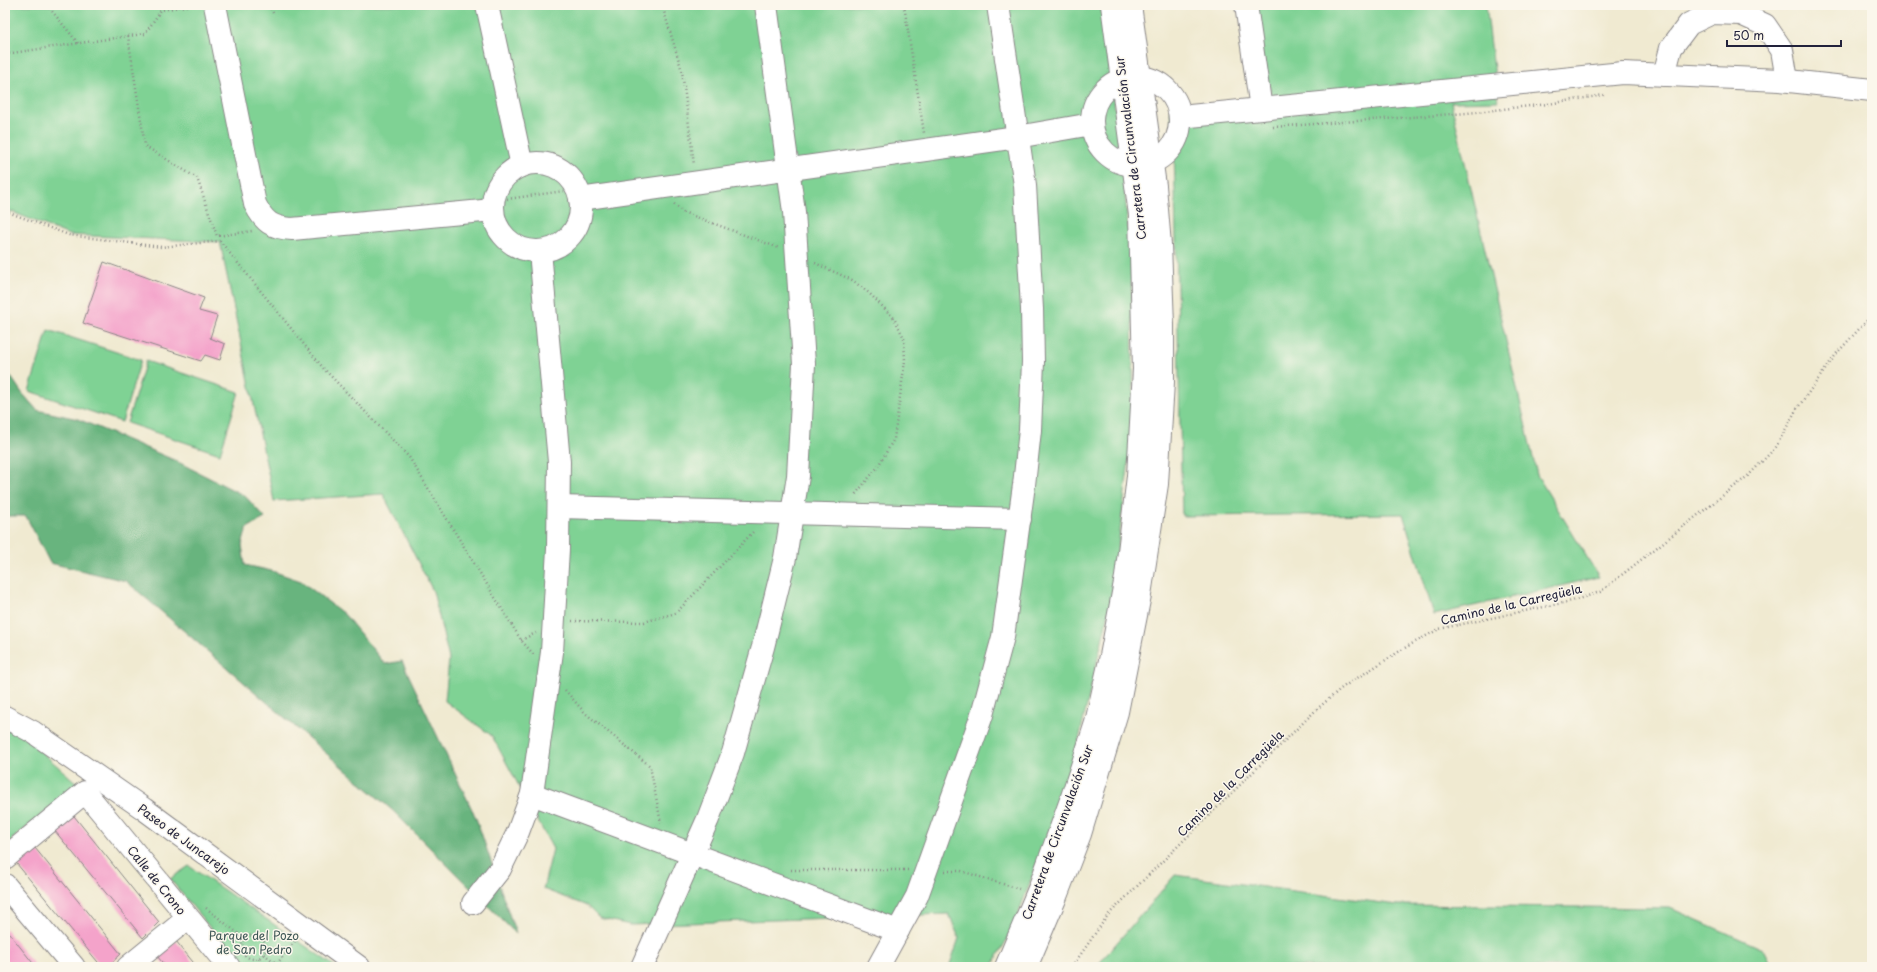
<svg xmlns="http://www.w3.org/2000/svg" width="1877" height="972" font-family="'Playpen Sans',sans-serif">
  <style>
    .green { fill: #7fd294; stroke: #507a68 }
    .forest { fill: #67b47e; stroke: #446b5c }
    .building { fill: #f4a3ca }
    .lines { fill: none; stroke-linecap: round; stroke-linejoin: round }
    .minor-casing { stroke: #898686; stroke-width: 24 }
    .path { stroke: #898686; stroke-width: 2.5; stroke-dasharray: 1 3; stroke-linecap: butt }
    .minor { stroke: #fff; stroke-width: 22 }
    .labels { text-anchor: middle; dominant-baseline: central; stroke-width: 3; stroke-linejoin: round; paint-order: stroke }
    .street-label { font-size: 12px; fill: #22223b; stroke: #fbf7ec }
    .park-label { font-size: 12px; fill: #3e5756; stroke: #fbf7ec }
  </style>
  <rect width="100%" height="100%" fill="#fbf7ec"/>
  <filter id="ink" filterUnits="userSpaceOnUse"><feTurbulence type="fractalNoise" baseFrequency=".025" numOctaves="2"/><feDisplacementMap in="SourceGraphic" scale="8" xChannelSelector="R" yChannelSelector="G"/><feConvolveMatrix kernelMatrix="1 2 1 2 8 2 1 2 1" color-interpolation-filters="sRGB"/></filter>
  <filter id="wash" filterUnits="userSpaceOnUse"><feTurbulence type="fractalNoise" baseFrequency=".012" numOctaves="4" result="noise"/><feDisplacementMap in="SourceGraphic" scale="16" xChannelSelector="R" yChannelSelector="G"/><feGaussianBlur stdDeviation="0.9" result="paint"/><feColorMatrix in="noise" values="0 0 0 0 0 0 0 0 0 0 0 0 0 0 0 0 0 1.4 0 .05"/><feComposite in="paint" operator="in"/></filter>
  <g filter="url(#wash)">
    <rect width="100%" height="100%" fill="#f0ead1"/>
    <!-- green -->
    <g class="green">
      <path d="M5,5H1101L1120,145L1131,256L1134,421L1111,602L1072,769L1013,928L992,967H949L959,938L949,914L630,925L599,918L587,906L543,889L553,849L492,736L445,701L449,659L433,591L383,494L274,501L220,242L69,235L5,209Z"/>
      <path d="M1250,5H1486L1498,101L1451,102L1537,475L1599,577L1434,615L1403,514L1182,516L1174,145L1170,111L1274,107Z"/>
      <path d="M48,330L141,360L122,422L29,391Z"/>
      <path d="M146,361L239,392L220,454L127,423Z"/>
      <path d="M5,726L21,734L79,785L5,845Z"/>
      <path d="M189,866L336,967H242L170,879Z"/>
      <path d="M1175,875L1397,905L1670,908L1763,949L1772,967H1096Z"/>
    </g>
    <!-- forest -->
    <path class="forest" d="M5,368L22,393L37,410L78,419L174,460L245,496L265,518L247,528L242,545L245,565L272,571L301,581L344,614L385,664L402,661L476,818L516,934L392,810L126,581L50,563L26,516H5Z"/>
    <g id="blocks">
      <!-- building -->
      <g class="building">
        <path d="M104,262L204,298L199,311L217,316L210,338L225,344L220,360L205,355L201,361L83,323Z"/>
        <path d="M70,811L159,922L143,938L50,825Z"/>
        <path d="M31,843L121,954L107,967H102L12,858Z"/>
        <path d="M5,928L36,967L5,966Z"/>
        <path d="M176,941L197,967H166L157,956Z"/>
      </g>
    </g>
  </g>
  <g filter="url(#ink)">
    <use href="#blocks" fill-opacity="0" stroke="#898686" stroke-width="1"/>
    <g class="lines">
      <defs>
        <g id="minor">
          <path d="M215,5L255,204C264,222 272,228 292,229L493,210"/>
          <path d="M487,5L522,166"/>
          <path d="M1246,5L1261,109"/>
          <path d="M1664,75L1671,48L1689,24L1712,13L1741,14L1765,25L1782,50L1787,80"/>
          <circle cx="1136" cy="121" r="44"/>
          <path d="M1180,117L1623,73L1780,80L1872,90"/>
          <circle cx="537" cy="207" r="44"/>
          <path d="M580,199L1017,137L1092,124"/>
          <path d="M559,507L1020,519"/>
          <path d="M5,717L33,732L144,809L359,967"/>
          <path d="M532,794L898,931"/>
          <path d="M5,858L85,792L229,967"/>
          <path d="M5,885L74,967"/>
          <path d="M473,903L500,869L518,832L532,794L552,652L558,549L559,462L540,251"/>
          <path d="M128,967L188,918"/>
          <path d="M642,967L708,819L733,753L763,647L785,558L798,476L804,364L794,212L766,5"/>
          <path d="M878,967L917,896L982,715L1003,637L1024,485L1030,430L1033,362L1032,309L1025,185L998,5"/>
          <path d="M1006,967L1039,889L1071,800L1096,723L1111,656L1126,577L1138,476L1144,369L1140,215L1112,5"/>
          <path d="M1026,967L1055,899L1080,834L1117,712L1140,595L1157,484L1163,382V325L1160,245L1155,186L1130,5"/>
        </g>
      </defs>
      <!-- minor casing -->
      <use href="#minor" class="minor-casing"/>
      <!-- path -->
      <g class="path">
        <path d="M47,5L78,43"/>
        <path d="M269,5L273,13"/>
        <path d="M662,5L682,71L694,165"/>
        <path d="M904,5L924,133"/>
        <path d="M128,36L145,34L161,10L193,5"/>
        <path d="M5,54L128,36L145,146L197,178L217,236L252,231"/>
        <path d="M1273,127L1467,113L1548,104L1604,95"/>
        <path d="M1098,142L1113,141"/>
        <path d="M507,199L564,191"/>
        <path d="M674,204L683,212L779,248"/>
        <path d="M5,211L69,235L161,247L220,241L324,369L409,457L521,640L534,655"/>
        <path d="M815,263L852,280L869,293L894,318L904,338L905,361L894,439L877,468L854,496"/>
        <path d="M572,621L644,622L676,613L754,531"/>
        <path d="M521,640L536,633"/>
        <path d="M565,690L585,713L650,766L661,823"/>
        <path d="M791,870H908"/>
        <path d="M945,871H961L1019,889"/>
        <path d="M206,908L245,939"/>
        <circle cx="254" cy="947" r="12"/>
        <path d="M264,954L281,967"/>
        <path d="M277,964L295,941"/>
        <path d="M258,967V958"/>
        <path d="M1072,967L1108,915L1317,709L1343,687L1408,646L1439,629L1572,601L1600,592L1749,475L1776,447L1796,410L1837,353L1872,315"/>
      </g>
      <!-- minor -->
      <use href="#minor" class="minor"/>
    </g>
  </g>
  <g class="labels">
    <!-- street labels -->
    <g class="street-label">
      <text transform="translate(1130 148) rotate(-97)">Carretera de Circunvalación Sur</text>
      <text transform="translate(1511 604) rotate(-13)">Camino de la Carregüela</text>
      <text transform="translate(1230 783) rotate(-45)">Camino de la Carregüela</text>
      <text transform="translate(1057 832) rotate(-70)">Carretera de Circunvalación Sur</text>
      <text transform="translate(184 839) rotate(36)">Paseo de Juncarejo</text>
      <text transform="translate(157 880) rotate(51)">Calle de Crono</text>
    </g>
    <!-- park labels -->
    <g class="park-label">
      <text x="254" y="935">Parque del Pozo<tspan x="254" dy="14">de San Pedro</tspan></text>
    </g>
  </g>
  <!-- margin -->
  <rect width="1877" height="972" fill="none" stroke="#fbf7ec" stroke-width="20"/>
  <!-- scale -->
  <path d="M1727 40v6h114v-6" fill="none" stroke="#22223b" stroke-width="2"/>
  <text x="1733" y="40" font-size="12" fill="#22223b" stroke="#fbf7ec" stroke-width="3" paint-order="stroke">50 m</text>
</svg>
